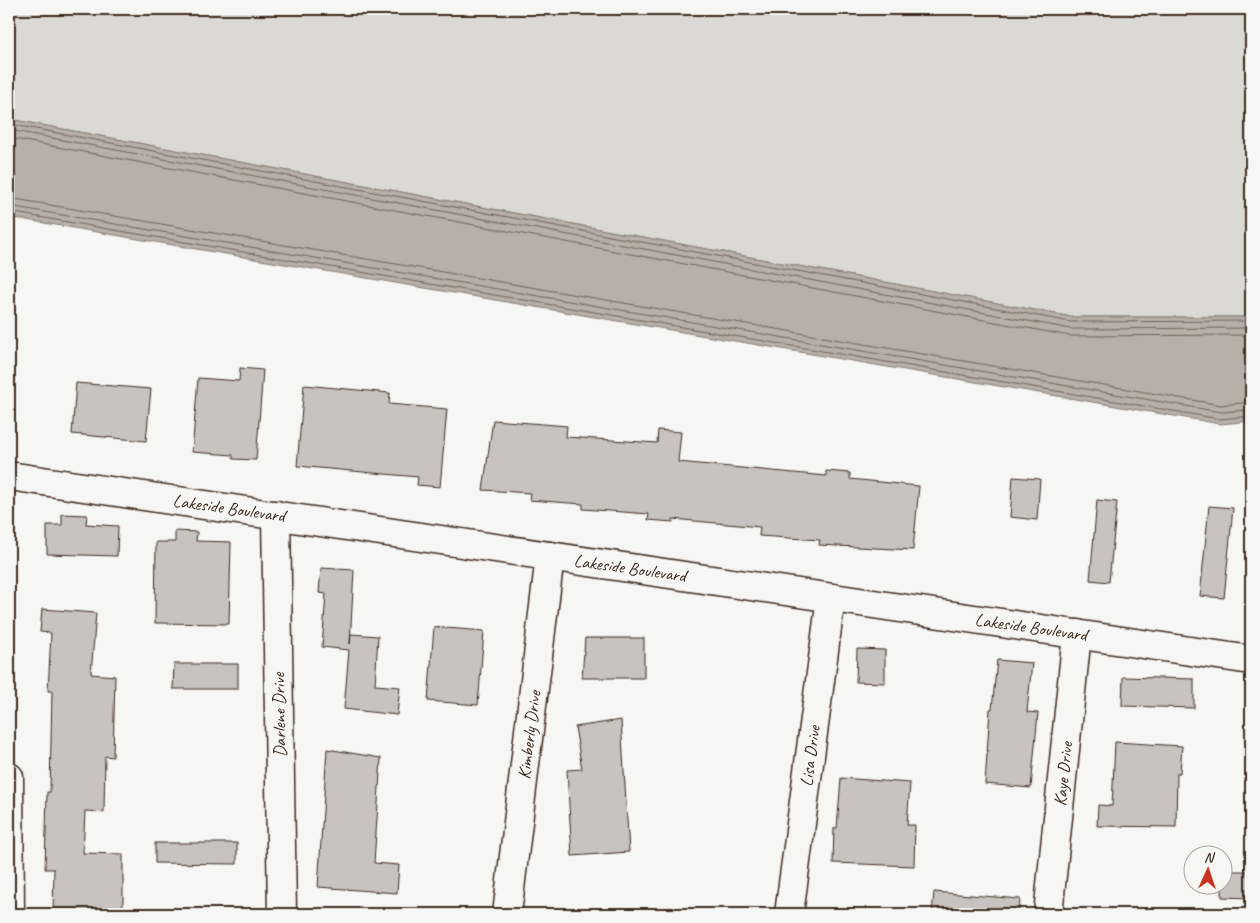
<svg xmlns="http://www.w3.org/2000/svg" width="1260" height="923" font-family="Caveat,sans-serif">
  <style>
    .green { fill: #dad9d3; stroke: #8a8278 }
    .water { fill: #b6b0a9; stroke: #857a71 }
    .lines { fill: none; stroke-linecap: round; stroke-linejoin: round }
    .shore { stroke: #6c6056; stroke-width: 1 }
    .building { fill: #c8c3be; stroke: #3b2a1e }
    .minor-casing { stroke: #3b2a1e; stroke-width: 31 }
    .minor { stroke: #f6f6f2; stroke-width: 28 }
    .labels { text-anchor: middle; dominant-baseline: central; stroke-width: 4; stroke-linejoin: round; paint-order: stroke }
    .street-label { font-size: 18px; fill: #3b2a1e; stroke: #f6f6f2 }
  </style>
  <rect width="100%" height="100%" fill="#f6f6f2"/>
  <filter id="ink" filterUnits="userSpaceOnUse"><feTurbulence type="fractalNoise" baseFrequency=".02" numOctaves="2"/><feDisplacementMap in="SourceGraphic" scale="10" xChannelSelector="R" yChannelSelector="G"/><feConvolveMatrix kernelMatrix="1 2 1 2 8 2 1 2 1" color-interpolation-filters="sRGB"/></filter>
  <g filter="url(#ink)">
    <!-- green -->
    <path class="green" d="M9,9H1251V317H1072L9,119Z"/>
    <!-- water -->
    <path class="water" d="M9,119L1072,317H1251V421L1221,424L9,217Z"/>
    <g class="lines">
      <!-- shore -->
      <g class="shore">
        <path d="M9,124L1071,322L1251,321"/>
        <path d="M9,130L1071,329L1251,328"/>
        <path d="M9,138L1070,336L1251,335"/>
        <path d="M9,198L1221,405L1251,402"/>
        <path d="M9,206L1221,412L1251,410"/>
        <path d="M9,212L1220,419L1251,416"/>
      </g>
    </g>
    <!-- building -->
    <g class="building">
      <path d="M240,368L263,370L256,460L233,459V455L192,452L198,378L239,381Z"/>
      <path d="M76,383L151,389L146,441L72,434Z"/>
      <path d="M304,385L390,393L389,404L447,409L440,487L417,485L418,477L297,466Z"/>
      <path d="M493,420L567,426L566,437L657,443L658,430L681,432L678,462L826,476V471L850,473V479L919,486L913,550L819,545L820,540L759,536L760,527L673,519V522L648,520L649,514L583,509V504L529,500L530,493L483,490Z"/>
      <path d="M1013,477L1040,479L1037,520L1010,517Z"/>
      <path d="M1097,500L1117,502L1109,582L1090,580Z"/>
      <path d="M1209,506L1233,508L1224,598L1200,596Z"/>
      <path d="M62,514L87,515L86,524L118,526L117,556L47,554V525H62Z"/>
      <path d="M175,531L197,532L196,541L231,542L229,624L155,623L156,542H175Z"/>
      <path d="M321,568L354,570L350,644L351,634L378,636L375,685L400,687L397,715L344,709L349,650L322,647L326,594L319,593Z"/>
      <path d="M42,609L96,613L91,674L115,676L113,757L105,756L104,812L85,811L83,853L123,854V914H53L54,869H45L47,792H50L52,691H48L51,633L40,632Z"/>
      <path d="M434,627L484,631L478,705L428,701Z"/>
      <path d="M585,638H644V678H582Z"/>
      <path d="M857,649L885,650V683L856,682Z"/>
      <path d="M997,660L1032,663L1027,712L1038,713L1031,788L985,784L990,709H992Z"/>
      <path d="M174,664H238V689H173Z"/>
      <path d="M1123,677L1194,679V708L1122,706Z"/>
      <path d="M621,720L629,852L572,856L567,770L582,769L575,727Z"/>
      <path d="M1115,742L1182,746L1180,773H1177L1176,827L1097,826L1098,805L1112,806Z"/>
      <path d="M327,749L381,758L374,863L399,865L397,893L318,887Z"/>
      <path d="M841,778L910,783L907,825H915L914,866L833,863L834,828H837Z"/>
      <path d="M155,843H237V864L155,863Z"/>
      <path d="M1222,871H1251V898L1222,897Z"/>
      <path d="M934,892L1020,899L1019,914H932Z"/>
    </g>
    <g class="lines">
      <defs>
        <g id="minor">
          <path d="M9,476L1251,660"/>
          <path d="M276,515L282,914"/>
          <path d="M9,777L10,914"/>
          <path d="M507,914L550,556"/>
          <path d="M789,914L831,598"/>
          <path d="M1048,914L1077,634"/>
        </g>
      </defs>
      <!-- minor casing -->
      <use href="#minor" class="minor-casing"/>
      <!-- minor -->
      <use href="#minor" class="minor"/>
    </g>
  </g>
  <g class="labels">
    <!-- street labels -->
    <g class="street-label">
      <text transform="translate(229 508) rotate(8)">Lakeside Boulevard</text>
      <text transform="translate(630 568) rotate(8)">Lakeside Boulevard</text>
      <text transform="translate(1031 627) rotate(8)">Lakeside Boulevard</text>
      <text transform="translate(279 715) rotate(-91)">Darlene Drive</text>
      <text transform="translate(529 735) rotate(-83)">Kimberly Drive</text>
      <text transform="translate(810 756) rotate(-82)">Lisa Drive</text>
      <text transform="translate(1063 774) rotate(-84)">Kaye Drive</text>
    </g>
  </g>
  <!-- margin -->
  <rect width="1260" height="923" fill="none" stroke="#f6f6f2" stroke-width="30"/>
  <rect x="15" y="15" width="1230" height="893" fill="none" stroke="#3b2a1e" stroke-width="2" filter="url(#ink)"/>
  <!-- north arrow -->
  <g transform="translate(1208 870) rotate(3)"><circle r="24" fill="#f6f6f2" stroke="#aba49d"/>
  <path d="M0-4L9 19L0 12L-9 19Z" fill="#c8321e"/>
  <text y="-8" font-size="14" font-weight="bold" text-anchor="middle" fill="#3b2a1e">N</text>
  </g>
</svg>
